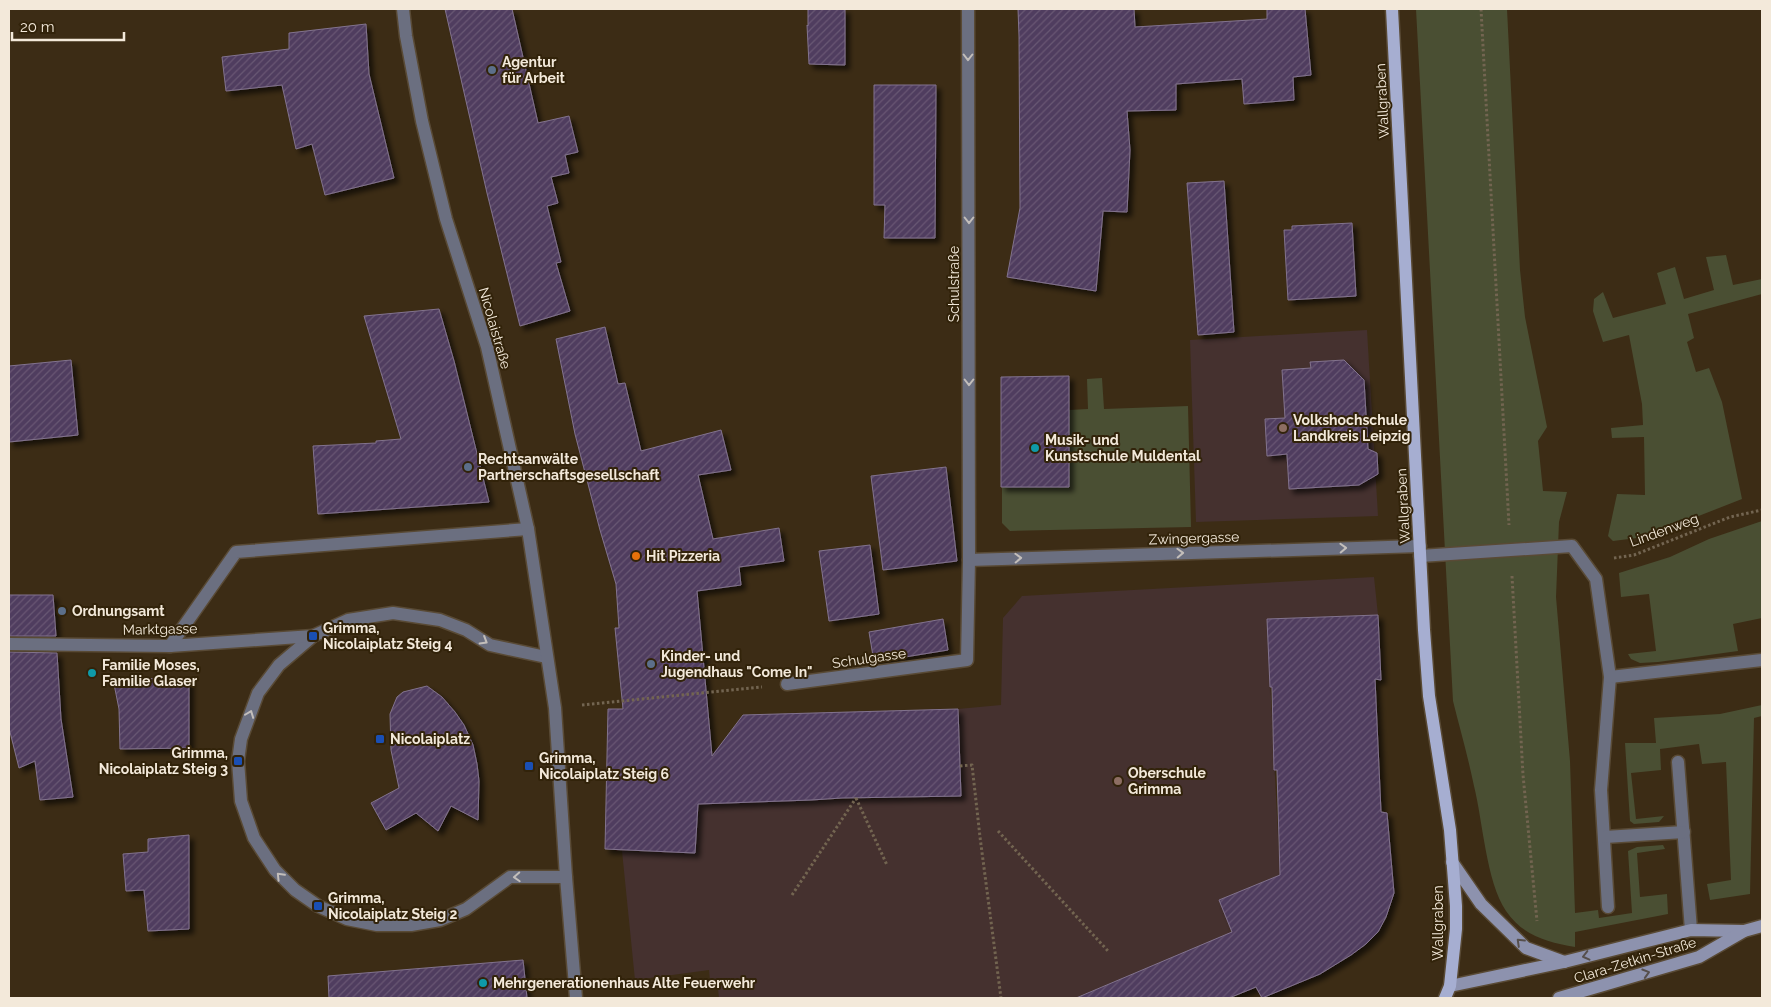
<svg xmlns="http://www.w3.org/2000/svg" width="1771" height="1007" font-family="Raleway,sans-serif">
  <style>
    .education { fill: #45312f }
    .green { fill: #4a4f33 }
    .building { fill: url(#building-hatch); stroke: #82738e; filter: url(#shadow) }
    .lines { fill: none; stroke-linecap: round; stroke-linejoin: round }
    .lane-casing { stroke: #594a35; stroke-width: 15 }
    .street-casing { stroke: #594a35; stroke-width: 15 }
    .secondary-casing { stroke: #594a35; stroke-width: 15 }
    .primary-casing { stroke: #594a35; stroke-width: 15 }
    .path { stroke: #736551; stroke-width: 3; stroke-dasharray: 2.5 2.5; stroke-linecap: butt }
    .lane { stroke: #6b6f80; stroke-width: 12 }
    .street { stroke: #6b6f80; stroke-width: 12 }
    .secondary { stroke: #8d92ae; stroke-width: 12 }
    .primary { stroke: #a6aed1; stroke-width: 12 }
    .oneway { stroke: #c3beba }
    .oneway2 { stroke: #564f4c }
    .service-dot { fill: #5c6f8a; stroke: #32230a; stroke-width: 2 }
    .education-dot { fill: #8d6e63; stroke: #32230a; stroke-width: 2 }
    .culture-dot { fill: #0f9aa8; stroke: #32230a; stroke-width: 2 }
    .food-dot { fill: #e8710a; stroke: #32230a; stroke-width: 2 }
    .transit-dot { fill: #1a4fb4; stroke: #32230a; stroke-width: 2 }
    .labels { text-anchor: middle; dominant-baseline: central; stroke-width: 4; stroke-linejoin: round; paint-order: stroke }
    .poi-label { font-size: 14px; font-weight: bold; fill: #f3e9da; stroke: #32230a; text-anchor: start }
    .street-label { font-size: 14px; fill: #f3e9da; stroke: #32230a }
  </style>
  <defs>
    <pattern id="building-hatch" width="6" height="6" patternUnits="userSpaceOnUse" patternTransform="scale(1.25)"><rect width="6" height="6" fill="#4f3c5e"/><path d="M-1 1l2-2M0 6l6-6M5 7l2-2" fill="none" stroke="#695874"/></pattern>
    <filter id="shadow"><feDropShadow dx="4.5" dy="4.5" stdDeviation="2.5" flood-color="#0009"/></filter>
  </defs>
  <rect width="100%" height="100%" fill="#3c2c15"/>
  <!-- education -->
  <g class="education">
    <path d="M1367,330L1378,516L1196,522L1190,340Z"/>
    <path d="M1374,577L1378,615L1267,619L1280,875L1219,900L1235,938L1205,944L1075,998H719L717,980L710,981L709,970L635,980L622,851L695,853L696,804L961,796L958,709L1001,705L1003,618L1022,596Z"/>
  </g>
  <!-- green -->
  <g class="green">
    <path d="M1416,9H1507L1520,270L1525,317L1547,427L1538,441L1543,491L1567,492L1559,522L1556,597L1570,761L1575,913L1598,910L1599,918L1632,913L1628,851L1637,847L1663,845L1665,849L1637,853L1640,897L1667,894L1668,914L1575,932V947C1547,942 1523,936 1506,911C1486,881 1483,822 1474,786C1468,757 1460,729 1453,701Z"/>
    <path d="M1726,255L1733,285L1762,279V294L1688,314L1694,338L1687,342L1696,372L1709,368L1722,402L1742,499L1645,537L1613,541L1608,536L1617,494L1645,495L1644,437L1612,438L1611,428L1643,425L1642,404L1629,335L1603,342L1593,311L1594,299L1603,292L1613,318L1666,304L1657,273L1675,267L1684,299L1714,290L1706,257Z"/>
    <path d="M1102,378L1104,409L1188,406L1191,527L1010,531L1002,523V487H1069V410L1088,409L1087,379Z"/>
    <path d="M1762,521V618L1733,624L1738,651L1658,662L1640,663L1631,659L1628,654L1656,651L1649,594L1621,597L1619,573L1670,557L1709,539Z"/>
    <path d="M1762,705V716L1754,718L1750,894L1710,900L1707,884L1731,880L1726,762L1702,764L1699,744L1660,749L1661,770L1631,773L1636,819L1664,816L1659,822L1634,824L1630,821L1625,743H1656L1654,718L1720,714Z"/>
  </g>
  <!-- building -->
  <g class="building">
    <path d="M445,9H512L538,123L569,116L578,152L565,155L569,173L551,177L558,203L547,206L561,262L556,263L570,311L520,326L487,193Z"/>
    <path d="M808,9H845V65L809,64L807,25L808,26Z"/>
    <path d="M1018,9H1134L1135,27L1267,19V9H1305L1311,75L1293,77L1294,100L1244,104L1242,79L1176,84V110L1127,111L1130,150L1127,212L1103,211L1096,291L1007,277L1020,208L1019,36Z"/>
    <path d="M366,24L369,74L394,178L325,195L312,144L296,149L282,85L226,91L222,57L289,49V33Z"/>
    <path d="M874,85H936L935,238H884L885,205H874Z"/>
    <path d="M1224,181L1234,332L1198,335L1187,183Z"/>
    <path d="M1352,223L1356,296L1288,300L1284,230H1292V226Z"/>
    <path d="M439,309L454,361L489,502L318,514L313,446L376,443V441L401,439L364,316Z"/>
    <path d="M605,327L618,384L625,383L641,451L721,430L731,470L698,475L713,539L779,528L784,561L739,567L741,585L697,591L712,756L743,715L958,709L961,796L842,798L811,800L698,804L695,853L605,849L608,709H623L615,628H619L616,584L600,530L575,434L556,339Z"/>
    <path d="M71,360L78,435L9,442V366Z"/>
    <path d="M1344,360L1364,380L1368,449L1377,453L1378,474L1359,485L1289,489L1287,454L1267,456L1265,419L1285,418L1282,370L1311,368L1310,362Z"/>
    <path d="M1069,376V487H1001V377Z"/>
    <path d="M946,467L957,561L883,570L871,476Z"/>
    <path d="M870,545L879,614L829,621L819,551Z"/>
    <path d="M9,595H53L56,636H9Z"/>
    <path d="M1378,615L1381,680L1375,679L1381,812L1387,813L1394,893L1386,917L1378,932L1366,944L1351,955L1320,974L1262,998L1256,987L1229,998H1076L1232,932L1219,900L1280,875L1277,770H1274L1272,687H1270L1267,619Z"/>
    <path d="M943,619L948,650L874,662L869,632Z"/>
    <path d="M9,652L57,653L61,719L73,797L40,800L35,761L19,768L9,728Z"/>
    <path d="M189,678V748L120,749L119,709L113,679Z"/>
    <path d="M427,686L442,697L455,712L464,725L473,745L477,764L479,781L478,820L451,806L438,831L416,813L386,830L371,803L399,788L391,750L390,714L397,697L403,692Z"/>
    <path d="M189,835V929L148,931L144,890L126,891L123,854L148,852V839Z"/>
    <path d="M523,960L527,998H329L328,976Z"/>
  </g>
  <g class="lines">
    <defs>
      <g id="lane">
        <path d="M1420,556L1572,546L1596,579L1610,677L1601,790L1608,907"/>
        <path d="M170,646L236,552L528,529"/>
        <path d="M546,657L490,645L466,630L440,620L393,613L348,620L313,636L279,665L258,693L241,739L238,761L241,801L254,838L275,870L295,890L318,906L347,919L377,925H411L440,920L466,909L510,877H566"/>
        <path d="M1610,677L1762,660"/>
        <path d="M787,684L967,660L969,560"/>
        <path d="M1678,762L1691,930"/>
        <path d="M1605,837L1684,832"/>
      </g>
      <g id="street">
        <path d="M403,9L406,36L422,121L446,219L487,347L528,529L555,708L566,877L576,998"/>
        <path d="M968,9L969,560L1420,546"/>
        <path d="M9,644L170,646L313,636"/>
      </g>
      <g id="secondary">
        <path d="M1452,862L1481,904L1526,948L1564,962"/>
        <path d="M1450,986L1564,962L1691,930L1744,931"/>
        <path d="M1559,998L1699,957L1744,931L1762,926"/>
      </g>
      <path id="primary" d="M1392,9L1424,630L1429,696L1450,830L1456,906V929L1450,986L1445,998"/>
    </defs>
    <!-- lane casing -->
    <use href="#lane" class="lane-casing"/>
    <!-- street casing -->
    <use href="#street" class="street-casing"/>
    <!-- secondary casing -->
    <use href="#secondary" class="secondary-casing"/>
    <!-- primary casing -->
    <use href="#primary" class="primary-casing"/>
    <!-- path -->
    <g class="path">
      <path d="M1481,9L1509,525"/>
      <path d="M1614,558L1634,555L1730,517L1762,510"/>
      <path d="M1512,576L1523,775L1537,921"/>
      <path d="M582,705L762,687"/>
      <path d="M960,766L972,765L980,837L1001,998"/>
      <path d="M856,798L887,865"/>
      <path d="M998,831L1108,951"/>
      <path d="M792,895L856,798"/>
    </g>
    <!-- lane -->
    <use href="#lane" class="lane"/>
    <!-- street -->
    <use href="#street" class="street"/>
    <!-- secondary -->
    <use href="#secondary" class="secondary"/>
    <!-- primary -->
    <use href="#primary" class="primary"/>
  </g>
  <!-- one-way arrows -->
  <defs><path id="oneway-chevron" d="M-2-3.5L2.5 0L-2 3.5" fill="none" stroke-width="1.6" stroke-linecap="round" stroke-linejoin="round" transform="scale(1.25)"/></defs>
  <g class="oneway">
    <use href="#oneway-chevron" transform="translate(968 57) rotate(90)"/>
    <use href="#oneway-chevron" transform="translate(969 220) rotate(90)"/>
    <use href="#oneway-chevron" transform="translate(969 382) rotate(90)"/>
    <use href="#oneway-chevron" transform="translate(1343 548) rotate(-2)"/>
    <use href="#oneway-chevron" transform="translate(1180 553) rotate(-2)"/>
    <use href="#oneway-chevron" transform="translate(1018 558) rotate(-2)"/>
    <use href="#oneway-chevron" transform="translate(484 641) rotate(31)"/>
    <use href="#oneway-chevron" transform="translate(250 714) rotate(-69)"/>
    <use href="#oneway-chevron" transform="translate(280 876) rotate(-134)"/>
    <use href="#oneway-chevron" transform="translate(517 877) rotate(177)"/>
  </g>
  <g class="oneway2">
    <use href="#oneway-chevron" transform="translate(1520 942) rotate(-136)"/>
    <use href="#oneway-chevron" transform="translate(1586 956) rotate(166)"/>
    <use href="#oneway-chevron" transform="translate(1646 973) rotate(-17)"/>
  </g>
  <!-- markers -->
  <g class="service-dot">
    <circle cx="492" cy="70" r="5"/>
    <circle cx="468" cy="467" r="5"/>
    <circle cx="62" cy="611" r="5"/>
    <circle cx="651" cy="664" r="5"/>
  </g>
  <g class="education-dot">
    <circle cx="1283" cy="428" r="5"/>
    <circle cx="1118" cy="781" r="5"/>
  </g>
  <g class="culture-dot">
    <circle cx="1035" cy="448" r="5"/>
    <circle cx="92" cy="673" r="5"/>
    <circle cx="483" cy="983" r="5"/>
  </g>
  <circle class="food-dot" cx="636" cy="556" r="5"/>
  <g class="transit-dot">
    <rect x="308" y="631" width="10" height="10" rx="2.5"/>
    <rect x="375" y="734" width="10" height="10" rx="2.5"/>
    <rect x="233" y="756" width="10" height="10" rx="2.5"/>
    <rect x="524" y="761" width="10" height="10" rx="2.5"/>
    <rect x="313" y="901" width="10" height="10" rx="2.5"/>
  </g>
  <g class="labels">
    <!-- poi labels -->
    <g class="poi-label">
      <text x="502" y="62">Agentur<tspan x="502" dy="16">für Arbeit</tspan></text>
      <text x="1293" y="420">Volkshochschule<tspan x="1293" dy="16">Landkreis Leipzig</tspan></text>
      <text x="1045" y="440">Musik- und<tspan x="1045" dy="16">Kunstschule Muldental</tspan></text>
      <text x="478" y="459">Rechtsanwälte<tspan x="478" dy="16">Partnerschaftsgesellschaft</tspan></text>
      <text x="646" y="556">Hit Pizzeria</text>
      <text x="72" y="611">Ordnungsamt</text>
      <text x="323" y="628">Grimma,<tspan x="323" dy="16">Nicolaiplatz Steig 4</tspan></text>
      <text x="661" y="656">Kinder- und<tspan x="661" dy="16">Jugendhaus "Come In"</tspan></text>
      <text x="102" y="665">Familie Moses,<tspan x="102" dy="16">Familie Glaser</tspan></text>
      <text x="390" y="739">Nicolaiplatz</text>
      <text x="228" y="753" text-anchor="end">Grimma,<tspan x="228" dy="16">Nicolaiplatz Steig 3</tspan></text>
      <text x="539" y="758">Grimma,<tspan x="539" dy="16">Nicolaiplatz Steig 6</tspan></text>
      <text x="1128" y="773">Oberschule<tspan x="1128" dy="16">Grimma</tspan></text>
      <text x="328" y="898">Grimma,<tspan x="328" dy="16">Nicolaiplatz Steig 2</tspan></text>
      <text x="493" y="983">Mehrgenerationenhaus Alte Feuerwehr</text>
    </g>
    <!-- street labels -->
    <g class="street-label">
      <text transform="translate(1382 101) rotate(-93)">Wallgraben</text>
      <text transform="translate(954 284) rotate(-90)">Schulstraße</text>
      <text transform="translate(495 328) rotate(74)">Nicolaistraße</text>
      <text transform="translate(1403 506) rotate(-93)">Wallgraben</text>
      <text transform="translate(1664 530) rotate(-20)">Lindenweg</text>
      <text transform="translate(1194 538) rotate(-2)">Zwingergasse</text>
      <text transform="translate(160 629) rotate(-1)">Marktgasse</text>
      <text transform="translate(869 658) rotate(-8)">Schulgasse</text>
      <text transform="translate(1438 923) rotate(-90)">Wallgraben</text>
      <text transform="translate(1635 960) rotate(-17)">Clara-Zetkin-Straße</text>
    </g>
  </g>
  <!-- border -->
  <rect width="1771" height="1007" fill="none" stroke="#f3e9da" stroke-width="20"/>
  <!-- scale -->
  <path d="M12 32v8h112v-8" fill="none" stroke="#f3e9da" stroke-width="2.5"/>
  <text x="20" y="32" font-size="15" fill="#f3e9da" stroke="#32230a" stroke-width="4" paint-order="stroke">20 m</text>
</svg>
